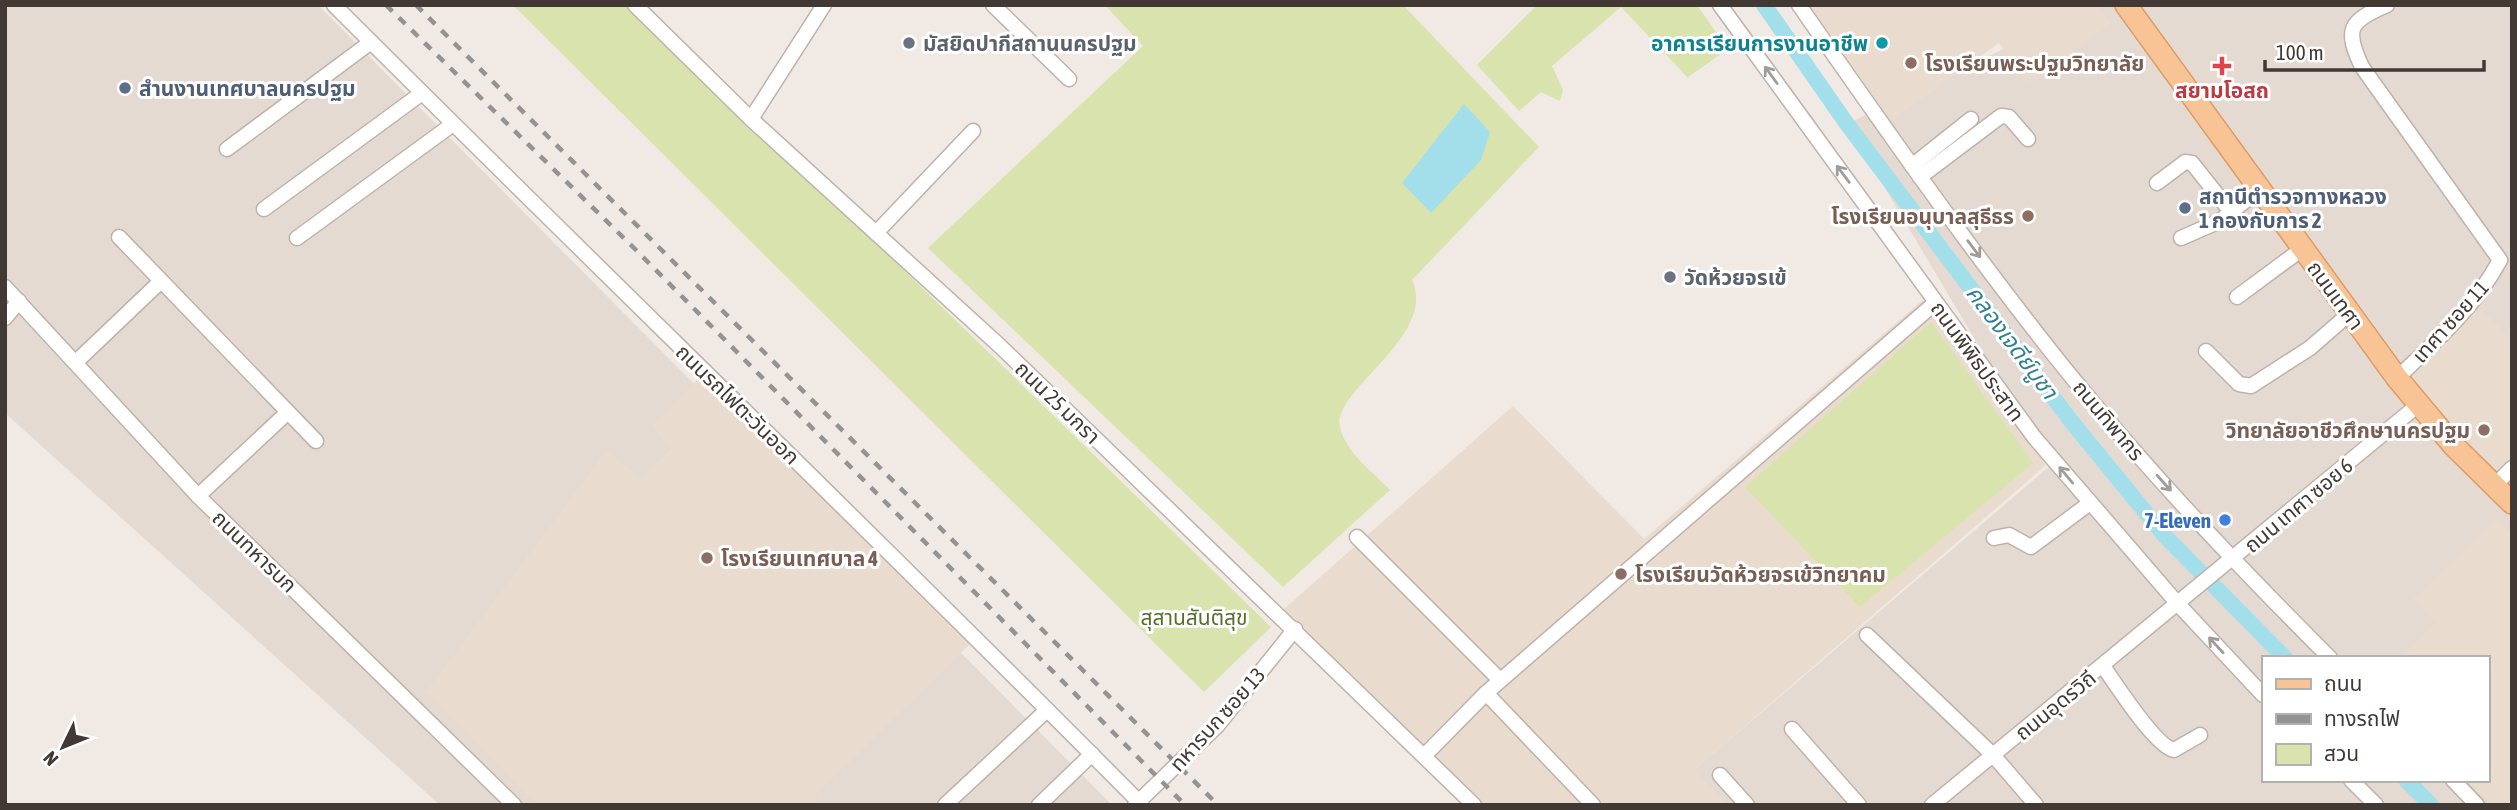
<svg xmlns="http://www.w3.org/2000/svg" width="2517" height="810" font-family="'Asap Condensed','Noto Sans Thai',sans-serif">
  <style>
    .residential { fill: #e4dad2; fill-rule: evenodd }
    .education { fill: #e9dbce }
    .green { fill: #d8e3ae }
    .water { fill: #a2dfeb }
    .lines { fill: none; stroke-linecap: round; stroke-linejoin: round }
    .canal { stroke: #a2dfeb; stroke-width: 16 }
    .minor-casing { stroke: #beb2aa; stroke-width: 17 }
    .primary-casing { stroke: #dc9c66; stroke-width: 24 }
    .minor { stroke: #fff; stroke-width: 14 }
    .primary { stroke: #f8c395; stroke-width: 21 }
    .rail { stroke: #939393; stroke-width: 4.5; stroke-dasharray: 9 9; stroke-linecap: butt }
    .oneway { stroke: #a09c9a }
    .worship-dot { fill: #6b7280; stroke: #fff; stroke-width: 2.5 }
    .culture-dot { fill: #0f9aa8; stroke: #fff; stroke-width: 2.5 }
    .education-dot { fill: #8d6e63; stroke: #fff; stroke-width: 2.5 }
    .health-dot { fill: #e0444e; stroke: #fff; stroke-width: 2.5 }
    .service-dot { fill: #5c6f8a; stroke: #fff; stroke-width: 2.5 }
    .shop-dot { fill: #3f7fe0; stroke: #fff; stroke-width: 2.5 }
    .labels { text-anchor: middle; dominant-baseline: central; stroke-width: 6; stroke-linejoin: round; paint-order: stroke }
    .worship-label { font-size: 21px; font-weight: bold; fill: #5b616d; stroke: #fff; text-anchor: start }
    .culture-label { font-size: 21px; font-weight: bold; fill: #0d838f; stroke: #fff; text-anchor: end }
    .education-label { font-size: 21px; font-weight: bold; fill: #785e54; stroke: #fff; text-anchor: start }
    .service-label { font-size: 21px; font-weight: bold; fill: #4e5e75; stroke: #fff; text-anchor: start }
    .health-label { font-size: 21px; font-weight: bold; fill: #be3a42; stroke: #fff }
    .street-label { font-size: 21px; fill: #423934; stroke: #fff }
    .shop-label { font-size: 21px; font-weight: bold; fill: #366cbe; stroke: #fff; text-anchor: end }
    .park-label { font-size: 21px; fill: #56702b; stroke: #fff }
    .water-label { font-size: 23px; font-style: italic; fill: #2f8090; stroke: #fff }
  </style>
  <rect width="100%" height="100%" fill="#f1e9e3"/>
  <!-- residential -->
  <g class="residential">
    <path d="M5,5H318L1112,805H440L5,413Z"/>
    <path d="M2095,5H2512V805H1653L2050,466L1847,124ZM2263,658H2487V780H2263Z"/>
  </g>
  <!-- education -->
  <g class="education">
    <path d="M1809,5H2098L2111,24L2028,83L1999,43L1891,121Z"/>
    <path d="M1923,300L2046,465L1694,770L1728,805H1485L1283,610L1513,406L1644,539Z"/>
    <path d="M2481,309L2512,340V486L2402,373Z"/>
    <path d="M697,380L975,639L814,797L817,805H538L426,692L607,450L640,478L671,449L652,426Z"/>
    <path d="M2497,518L2512,535L2510,805H2490L2466,780H2487V658H2399L2435,623L2413,599Z"/>
  </g>
  <!-- green -->
  <g class="green">
    <path d="M513,5H631L1271,627L1204,692Z"/>
    <path d="M1105,5H1403L1539,147L1412,280C1438,337 1331,390 1340,427C1345,452 1373,472 1390,490L1283,587L928,248L1143,46Z"/>
    <path d="M1537,5H1697L1728,49L1688,77L1689,79L1621,7L1552,66L1563,90L1560,101L1541,92L1519,111L1477,65Z"/>
    <path d="M1931,322L2033,463L1860,607L1745,487Z"/>
  </g>
  <!-- water -->
  <path class="water" d="M1464,104L1490,132L1481,160L1431,213L1402,183Z"/>
  <g class="lines">
    <!-- canal -->
    <g class="canal">
      <path d="M1764,5L1847,124L2071,421L2164,535L2285,658"/>
      <path d="M2406,780L2431,805"/>
    </g>
    <defs>
      <g id="minor">
        <path d="M334,5C602,273 875,535 1142,805"/>
        <path d="M635,5L751,119L1001,347L1474,805"/>
        <path d="M993,5L1069,79"/>
        <path d="M1720,5L2034,437L2178,604L2263,695"/>
        <path d="M1799,5C1875,114 1951,223 2032,327C2123,445 2225,553 2330,658"/>
        <path d="M2387,5C2349,21 2344,29 2362,67L2500,260"/>
        <path d="M751,119L824,5"/>
        <path d="M227,149L371,42"/>
        <path d="M1912,166L1971,119"/>
        <path d="M1920,177L2001,116L2009,117L2028,139"/>
        <path d="M2157,183L2185,162L2192,163L2231,212"/>
        <path d="M264,209L422,93"/>
        <path d="M876,233L973,131"/>
        <path d="M119,237L316,441"/>
        <path d="M297,238L453,124"/>
        <path d="M2181,238L2220,221L2260,189"/>
        <path d="M5,287L198,496L514,805"/>
        <path d="M2237,297L2302,249"/>
        <path d="M5,318L19,301"/>
        <path d="M2206,351L2239,384L2251,386L2310,348L2349,314"/>
        <path d="M76,362L161,281"/>
        <path d="M2397,378C2435,342 2475,307 2500,260"/>
        <path d="M2494,486L2512,468"/>
        <path d="M198,496L288,412"/>
        <path d="M1357,537L1500,680"/>
        <path d="M1994,538L2009,535L2031,547L2090,503"/>
        <path d="M1867,635L1993,755L2036,805"/>
        <path d="M2103,666C2115,683 2155,746 2174,750L2200,735"/>
        <path d="M1792,729L1859,805"/>
        <path d="M1424,756L1486,693"/>
        <path d="M1720,775L1747,805"/>
        <path d="M2351,780L2376,805"/>
        <path d="M2453,780L2477,805"/>
        <path d="M945,805L1047,710"/>
        <path d="M1039,805L1092,754"/>
        <path d="M1135,805L1217,726L1295,629"/>
        <path d="M1593,805L1486,693L1935,303"/>
        <path d="M1932,805L2418,405"/>
      </g>
      <path id="primary" d="M2126,5L2397,378L2454,446L2512,503"/>
    </defs>
    <!-- minor casing -->
    <use href="#minor" class="minor-casing"/>
    <!-- primary casing -->
    <use href="#primary" class="primary-casing"/>
    <!-- minor -->
    <use href="#minor" class="minor"/>
    <!-- primary -->
    <use href="#primary" class="primary"/>
    <!-- rail -->
    <g class="rail">
      <path d="M386,5L635,249L1185,805"/>
      <path d="M416,5L1218,805"/>
    </g>
  </g>
  <!-- one-way arrows -->
  <defs><path id="oneway-shaft" d="M-6 0H5M1.5-3L5.5 0L1.5 3" fill="none" stroke-width="1.6" stroke-linecap="round" stroke-linejoin="round" transform="scale(1.75)"/></defs>
  <g class="oneway">
    <use href="#oneway-shaft" transform="translate(1771 75) rotate(-126)"/>
    <use href="#oneway-shaft" transform="translate(1843 174) rotate(-127)"/>
    <use href="#oneway-shaft" transform="translate(1974 249) rotate(53)"/>
    <use href="#oneway-shaft" transform="translate(2066 475) rotate(-130)"/>
    <use href="#oneway-shaft" transform="translate(2164 483) rotate(48)"/>
    <use href="#oneway-shaft" transform="translate(2216 645) rotate(-133)"/>
  </g>
  <!-- markers -->
  <g class="worship-dot">
    <circle cx="909" cy="43" r="7"/>
    <circle cx="1670" cy="277" r="7"/>
  </g>
  <circle class="culture-dot" cx="1882" cy="43" r="7"/>
  <g class="education-dot">
    <circle cx="1911" cy="63" r="7"/>
    <circle cx="2028" cy="216" r="7"/>
    <circle cx="2484" cy="430" r="7"/>
    <circle cx="707" cy="558" r="7"/>
    <circle cx="1621" cy="574" r="7"/>
  </g>
  <path class="health-dot" d="M2218.5 55.5h7v7h7v7h-7v7h-7v-7h-7v-7h7z"/>
  <g class="service-dot">
    <circle cx="125" cy="88" r="7"/>
    <circle cx="2185" cy="208" r="7"/>
  </g>
  <circle class="shop-dot" cx="2225" cy="520" r="7"/>
  <g class="labels">
    <!-- worship labels -->
    <g class="worship-label">
      <text x="923" y="43">มัสยิดปากีสถานนครปฐม</text>
      <text x="1684" y="277">วัดห้วยจรเข้</text>
    </g>
    <!-- culture labels -->
    <g class="culture-label">
      <text x="1868" y="43">อาคารเรียนการงานอาชีพ</text>
    </g>
    <!-- education labels -->
    <g class="education-label">
      <text x="1925" y="63">โรงเรียนพระปฐมวิทยาลัย</text>
      <text x="2014" y="216" text-anchor="end">โรงเรียนอนุบาลสุธีธร</text>
      <text x="2470" y="430" text-anchor="end">วิทยาลัยอาชีวศึกษานครปฐม</text>
      <text x="721" y="558">โรงเรียนเทศบาล 4</text>
      <text x="1635" y="574">โรงเรียนวัดห้วยจรเข้วิทยาคม</text>
    </g>
    <!-- service labels -->
    <g class="service-label">
      <text x="139" y="88">สำนงานเทศบาลนครปฐม</text>
      <text x="2199" y="196">สถานีตำรวจทางหลวง<tspan x="2199" dy="24">1 กองกับการ 2</tspan></text>
    </g>
    <!-- health labels -->
    <g class="health-label">
      <text x="2222" y="90">สยามโอสถ</text>
    </g>
    <!-- street labels -->
    <g class="street-label">
      <text transform="translate(2336 295) rotate(54)">ถนนเทศา</text>
      <text transform="translate(2450 321) rotate(-48)">เทศา ซอย 11</text>
      <text transform="translate(1978 361) rotate(54)">ถนนพิพิธประสาท</text>
      <text transform="translate(1058 402) rotate(44)">ถนน 25 มกรา</text>
      <text transform="translate(738 404) rotate(44)">ถนนรถไฟตะวันออก</text>
      <text transform="translate(2109 420) rotate(50)">ถนนทิพากร</text>
      <text transform="translate(2298 505) rotate(-40)">ถนน เทศา ซอย 6</text>
      <text transform="translate(255 551) rotate(44)">ถนนทหารบก</text>
      <text transform="translate(2055 705) rotate(-39)">ถนนอุดรวิถี</text>
      <text transform="translate(1217 719) rotate(-48)">ทหารบก ซอย 13</text>
    </g>
    <!-- shop labels -->
    <g class="shop-label">
      <text x="2211" y="520">7-Eleven</text>
    </g>
    <!-- park labels -->
    <g class="park-label">
      <text x="1194" y="617">สุสานสันติสุข</text>
    </g>
    <!-- water labels -->
    <g class="water-label">
      <text transform="translate(2012 342) rotate(53)">คลองเจดีย์บูชา</text>
    </g>
  </g>
  <!-- border -->
  <rect width="2517" height="810" fill="none" stroke="#423934" stroke-width="14"/>
  <!-- legend -->
  <rect x="2262" y="656" width="228" height="126" fill="#ffffff" stroke="#b3b0ae" stroke-width="2"/>
  <rect x="2276" y="679" width="35" height="10" fill="#f8c395" stroke="#b3b0ae" stroke-width="2"/>
  <text x="2324" y="691" font-size="21" fill="#423934">ถนน</text>
  <rect x="2276" y="714" width="35" height="10" fill="#939393" stroke="#b3b0ae" stroke-width="2"/>
  <text x="2324" y="726" font-size="21" fill="#423934">ทางรถไฟ</text>
  <rect x="2276" y="744" width="35" height="21" fill="#d8e3ae" stroke="#b3b0ae" stroke-width="2"/>
  <text x="2324" y="761" font-size="21" fill="#423934">สวน</text>
  <!-- north arrow -->
  <g transform="translate(63 747) rotate(227)" stroke="#ffffff" stroke-width="5" paint-order="stroke">
  <path d="M0-5L12 26L0 18L-12 26Z" fill="#423934"/>
  <text y="-10" font-size="19" font-weight="bold" text-anchor="middle" fill="#423934">N</text>
  </g>
  <!-- scale -->
  <path d="M2265 60v10h219v-10" fill="none" stroke="#423934" stroke-width="3.5"/>
  <text x="2276" y="60" font-size="21" fill="#423934" stroke="#ffffff" stroke-width="5" paint-order="stroke">100 m</text>
</svg>
